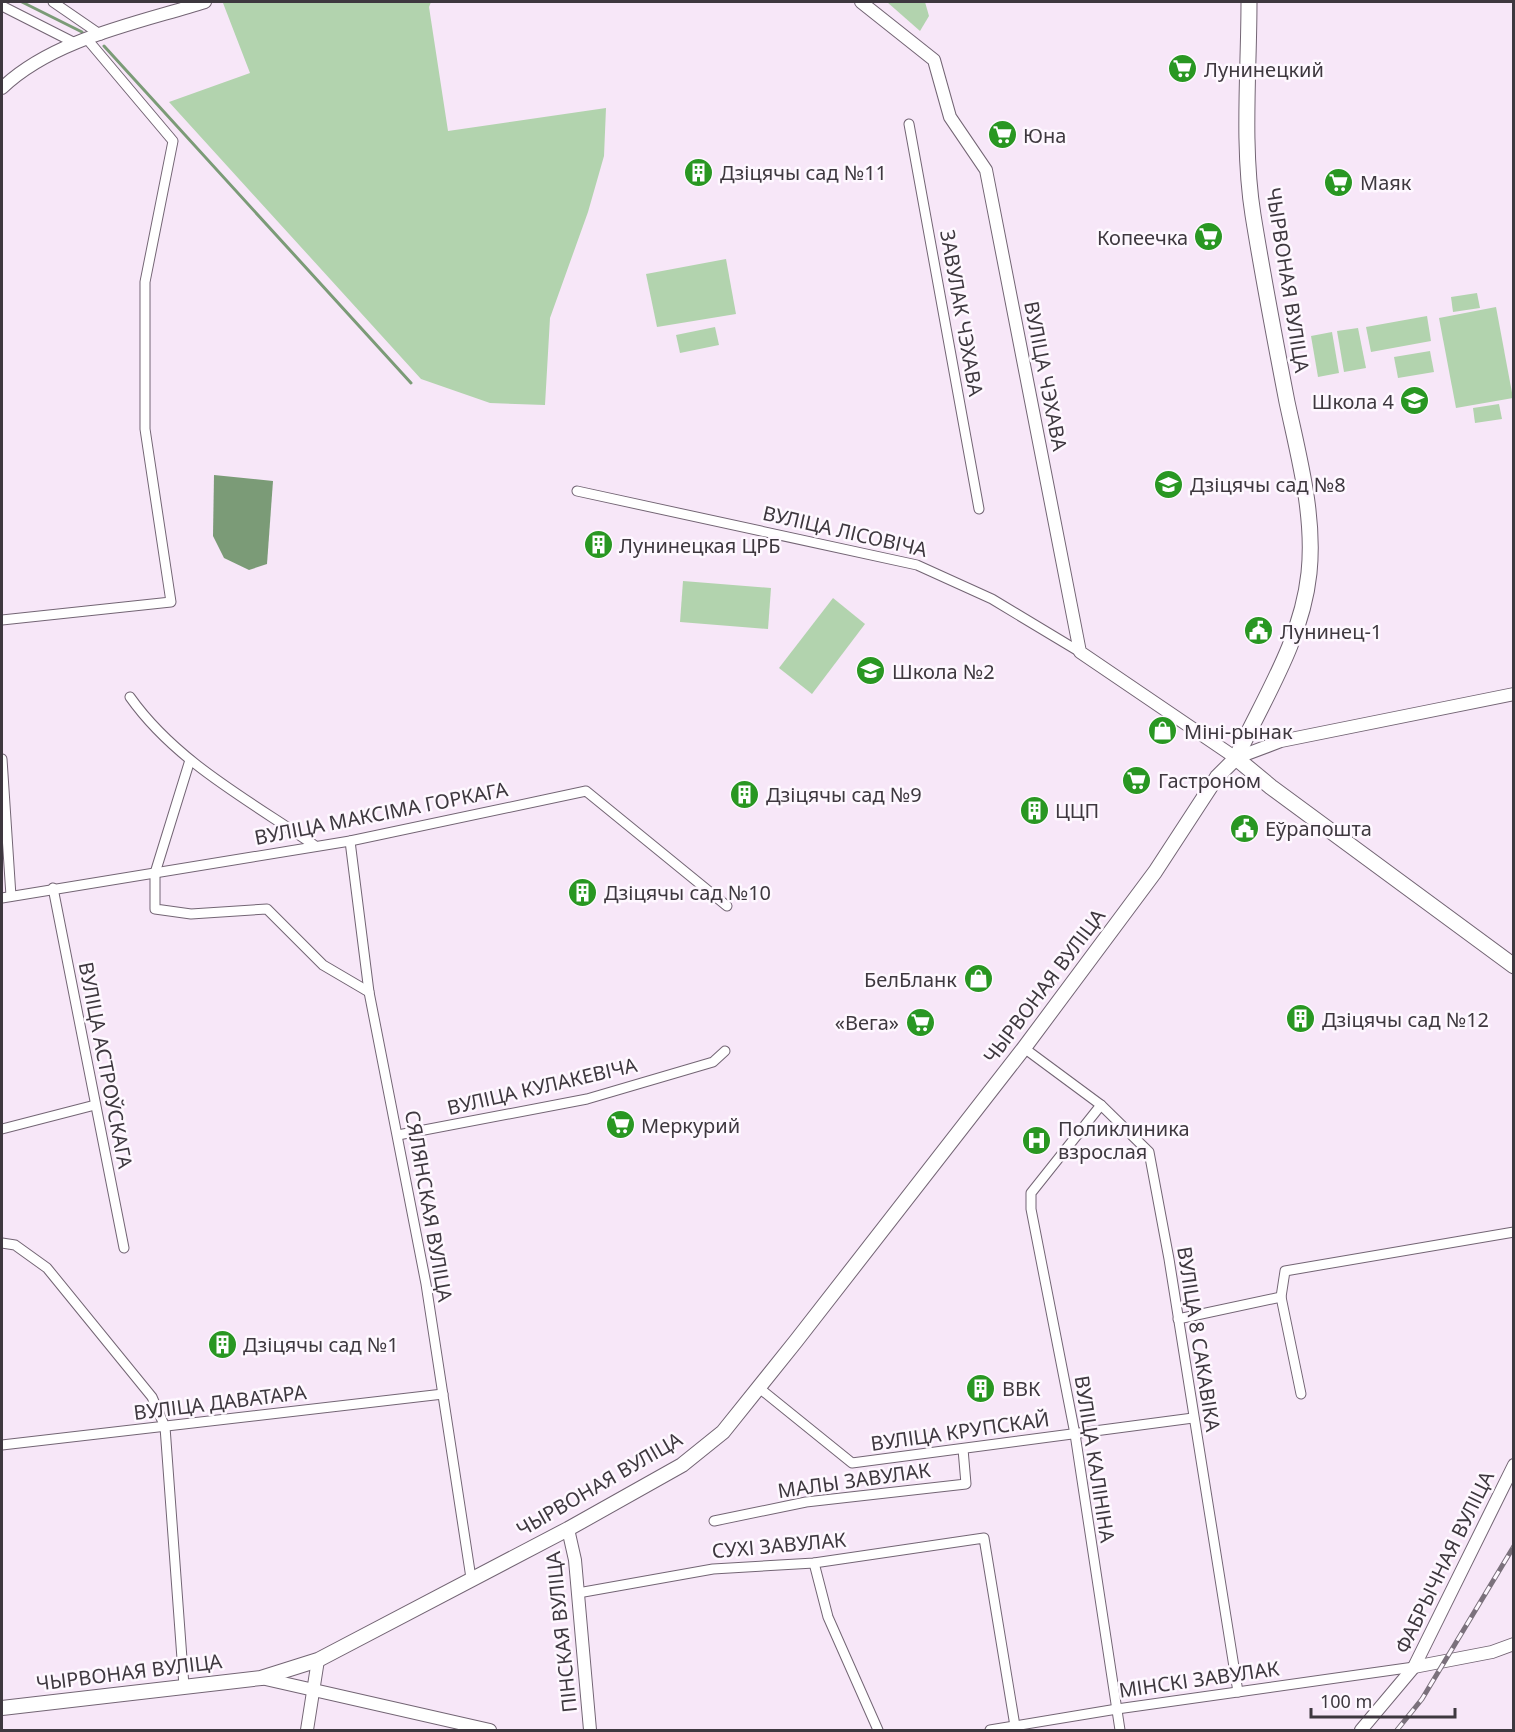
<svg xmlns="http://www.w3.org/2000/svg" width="1515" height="1732" font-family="'Noto Sans',sans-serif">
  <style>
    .green { fill: #b2d3ae }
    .water { fill: #7b9b77 }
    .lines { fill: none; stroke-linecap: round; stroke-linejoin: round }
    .stream { stroke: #7b9b77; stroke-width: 3 }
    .minor-casing { stroke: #736574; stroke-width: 11 }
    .tertiary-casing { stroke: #736574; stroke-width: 14 }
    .secondary-casing { stroke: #736574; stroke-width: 16 }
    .primary-casing { stroke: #736574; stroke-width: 17 }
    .minor { stroke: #fff; stroke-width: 9 }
    .tertiary { stroke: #fff; stroke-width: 12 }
    .secondary { stroke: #fff; stroke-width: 14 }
    .primary { stroke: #fff; stroke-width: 15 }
    .rail-casing { stroke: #7b717c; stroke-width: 5 }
    .rail { stroke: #fef8ff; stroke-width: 3; stroke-dasharray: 9; stroke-linecap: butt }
    .labels { text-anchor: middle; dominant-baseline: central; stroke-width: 5; stroke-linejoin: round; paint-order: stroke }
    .poi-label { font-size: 20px; fill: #3e383f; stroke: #fef8ff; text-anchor: start }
    .street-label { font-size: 20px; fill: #3e383f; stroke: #fef8ff }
  </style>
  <rect width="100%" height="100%" fill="#f7e7f8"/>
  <!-- green -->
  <g class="green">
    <path d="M230,2H431L429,7L448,131L606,108L604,156L588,212L550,318L545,405L490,403L421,379L169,102L250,73L223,3Z"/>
    <path d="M887,2H925L929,16L920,31Z"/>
    <path d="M726,259L736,314L657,327L646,274Z"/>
    <path d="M1477,293L1480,308L1453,312L1451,297Z"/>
    <path d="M1496,307L1513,398L1456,408L1439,318Z"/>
    <path d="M1427,316L1431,341L1371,352L1366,327Z"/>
    <path d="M715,327L719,345L680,353L676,335Z"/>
    <path d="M1358,328L1366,368L1344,372L1337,331Z"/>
    <path d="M1332,332L1339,373L1318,377L1311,336Z"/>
    <path d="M1430,351L1434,372L1398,378L1394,357Z"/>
    <path d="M1499,404L1502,419L1475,423L1473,408Z"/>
    <path d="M683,581L771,588L768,629L680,622Z"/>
    <path d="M833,598L865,624L812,694L779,668Z"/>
  </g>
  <!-- water -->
  <path class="water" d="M214,475L273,481L267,564L249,570L224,558L213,536Z"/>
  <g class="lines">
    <!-- stream -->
    <g class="stream">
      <path d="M22,2L82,32"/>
      <path d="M104,46L411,383"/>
    </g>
    <defs>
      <g id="minor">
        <path d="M53,2L101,35"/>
        <path d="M2,6L75,43"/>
        <path d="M909,124L979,509"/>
        <path d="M577,491L917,565L992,599L1080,652"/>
        <path d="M2,620L171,602L145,429V282L173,141L87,39"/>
        <path d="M130,697C176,762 250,801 314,845"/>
        <path d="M2,759L11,896"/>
        <path d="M190,760L155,873V909L191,914L267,909L323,965L369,992"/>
        <path d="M350,841L369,992L426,1284L471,1578"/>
        <path d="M53,888L124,1248"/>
        <path d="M2,898L350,841L586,791L727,906"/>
        <path d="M1024,1048L1101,1105L1149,1152L1169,1259L1238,1692"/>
        <path d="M1101,1105L1031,1193V1209L1075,1434L1120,1730"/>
        <path d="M2,1129L95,1105"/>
        <path d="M398,1135L587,1099L713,1062L725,1051"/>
        <path d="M2,1243L15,1245L47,1268L152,1397L165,1427L184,1686"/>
        <path d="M1281,1297L1301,1394"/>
        <path d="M1178,1319L1281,1297L1285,1271L1514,1232"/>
        <path d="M758,1387L852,1463L1193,1418"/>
        <path d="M2,1445L443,1394"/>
        <path d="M714,1521L806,1502L966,1484L963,1449"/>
        <path d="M814,1563L828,1617L878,1730"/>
        <path d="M578,1593L713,1569L814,1563L984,1538L1015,1726"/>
        <path d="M990,1730L1117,1709L1414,1667"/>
      </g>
      <g id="tertiary">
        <path d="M861,2L934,60L950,117L986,170L1080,652L1236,758L1281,741L1514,694"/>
        <path d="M2,88C53,39 138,23 205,2"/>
        <path d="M568,1529L575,1560L590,1730"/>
        <path d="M1414,1667L1492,1652L1514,1644"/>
        <path d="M261,1678L490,1730"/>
        <path d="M307,1730L318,1660"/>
        <path d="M1361,1730L1414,1667L1514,1465"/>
      </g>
      <path id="secondary" d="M2,1708L261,1678L318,1660L568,1529L682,1465L723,1432L796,1341L1024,1048L1155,872L1217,777L1236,758"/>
      <path id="primary" d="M1249,2C1249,71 1242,146 1253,215C1263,277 1275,340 1287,402C1299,458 1315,516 1309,573C1302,640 1264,698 1236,758L1271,787L1514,966"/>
    </defs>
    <!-- minor casing -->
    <use href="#minor" class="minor-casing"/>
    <!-- tertiary casing -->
    <use href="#tertiary" class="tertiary-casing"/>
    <!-- secondary casing -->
    <use href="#secondary" class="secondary-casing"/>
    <!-- primary casing -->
    <use href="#primary" class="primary-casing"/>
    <!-- minor -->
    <use href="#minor" class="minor"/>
    <!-- tertiary -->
    <use href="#tertiary" class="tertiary"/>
    <!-- secondary -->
    <use href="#secondary" class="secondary"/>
    <!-- primary -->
    <use href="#primary" class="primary"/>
    <defs>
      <path id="rail" d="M1397,1730L1422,1699L1514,1546"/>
    </defs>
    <!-- rail casing -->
    <use href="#rail" class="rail-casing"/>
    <!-- rail -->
    <use href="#rail" class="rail"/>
  </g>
  <!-- icons -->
  <defs>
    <symbol id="supermarket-disc" viewBox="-11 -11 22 22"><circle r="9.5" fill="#299722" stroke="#fef8ff"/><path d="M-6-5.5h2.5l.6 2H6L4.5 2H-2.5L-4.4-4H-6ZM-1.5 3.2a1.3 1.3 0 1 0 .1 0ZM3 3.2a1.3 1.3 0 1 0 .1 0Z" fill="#fff"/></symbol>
    <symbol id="building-disc" viewBox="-11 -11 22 22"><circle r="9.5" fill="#299722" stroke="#fef8ff"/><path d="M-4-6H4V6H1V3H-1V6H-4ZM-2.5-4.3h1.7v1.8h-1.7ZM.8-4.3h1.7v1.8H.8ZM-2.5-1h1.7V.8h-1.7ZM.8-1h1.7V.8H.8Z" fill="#fff"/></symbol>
    <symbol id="school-disc" viewBox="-11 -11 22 22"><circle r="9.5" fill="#299722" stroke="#fef8ff"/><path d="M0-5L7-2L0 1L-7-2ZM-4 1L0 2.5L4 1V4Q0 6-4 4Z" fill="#fff"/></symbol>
    <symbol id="civic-disc" viewBox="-11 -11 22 22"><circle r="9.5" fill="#299722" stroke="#fef8ff"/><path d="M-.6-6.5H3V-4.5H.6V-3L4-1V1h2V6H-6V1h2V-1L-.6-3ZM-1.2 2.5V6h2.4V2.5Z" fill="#fff"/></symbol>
    <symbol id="shop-disc" viewBox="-11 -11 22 22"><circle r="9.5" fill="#299722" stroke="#fef8ff"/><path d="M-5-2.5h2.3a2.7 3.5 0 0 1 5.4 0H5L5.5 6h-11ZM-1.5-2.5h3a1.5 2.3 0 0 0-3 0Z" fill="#fff"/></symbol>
    <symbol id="hospital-disc" viewBox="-11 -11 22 22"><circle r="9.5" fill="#299722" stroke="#fef8ff"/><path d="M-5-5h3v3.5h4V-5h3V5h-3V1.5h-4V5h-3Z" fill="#fff"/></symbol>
  </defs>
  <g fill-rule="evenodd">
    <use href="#supermarket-disc" x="1166" y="52" width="33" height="33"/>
    <use href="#supermarket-disc" x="986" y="118" width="33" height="33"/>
    <use href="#building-disc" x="682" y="156" width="33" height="33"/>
    <use href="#supermarket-disc" x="1322" y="166" width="33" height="33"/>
    <use href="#supermarket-disc" x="1192" y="220" width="33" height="33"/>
    <use href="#school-disc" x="1398" y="384" width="33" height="33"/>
    <use href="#school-disc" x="1152" y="468" width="33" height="33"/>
    <use href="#building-disc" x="582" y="528" width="33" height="33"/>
    <use href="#civic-disc" x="1242" y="614" width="33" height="33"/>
    <use href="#school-disc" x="854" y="654" width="33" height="33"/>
    <use href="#shop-disc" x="1146" y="714" width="33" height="33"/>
    <use href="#supermarket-disc" x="1120" y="764" width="33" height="33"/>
    <use href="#building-disc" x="728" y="778" width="33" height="33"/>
    <use href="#building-disc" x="1018" y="794" width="33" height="33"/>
    <use href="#civic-disc" x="1228" y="812" width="33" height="33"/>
    <use href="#building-disc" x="566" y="876" width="33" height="33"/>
    <use href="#shop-disc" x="962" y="962" width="33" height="33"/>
    <use href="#building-disc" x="1284" y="1002" width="33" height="33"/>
    <use href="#supermarket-disc" x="904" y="1006" width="33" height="33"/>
    <use href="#supermarket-disc" x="604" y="1108" width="33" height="33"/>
    <use href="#hospital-disc" x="1020" y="1124" width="33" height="33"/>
    <use href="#building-disc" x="206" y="1328" width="33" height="33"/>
    <use href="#building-disc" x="964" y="1372" width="33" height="33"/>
  </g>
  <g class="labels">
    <!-- poi labels -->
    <g class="poi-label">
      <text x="1204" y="69">Лунинецкий</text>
      <text x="1023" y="135">Юна</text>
      <text x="720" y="172">Дзіцячы сад №11</text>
      <text x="1360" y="182">Маяк</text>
      <text x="1188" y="237" text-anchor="end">Копеечка</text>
      <text x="1394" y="401" text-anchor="end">Школа 4</text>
      <text x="1190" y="484">Дзіцячы сад №8</text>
      <text x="619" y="545">Лунинецкая ЦРБ</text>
      <text x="1280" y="631">Лунинец-1</text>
      <text x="892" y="671">Школа №2</text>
      <text x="1184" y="731">Міні-рынак</text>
      <text x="1158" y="780">Гастроном</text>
      <text x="766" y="794">Дзіцячы сад №9</text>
      <text x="1055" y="810">ЦЦП</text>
      <text x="1265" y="828">Еўрапошта</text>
      <text x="604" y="892">Дзіцячы сад №10</text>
      <text x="957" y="979" text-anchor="end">БелБланк</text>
      <text x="1322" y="1019">Дзіцячы сад №12</text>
      <text x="899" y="1022" text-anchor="end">«Вега»</text>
      <text x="641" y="1125">Меркурий</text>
      <text x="1058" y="1128">Поликлиника<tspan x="1058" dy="23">взрослая</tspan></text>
      <text x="243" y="1344">Дзіцячы сад №1</text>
      <text x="1002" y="1388">ВВК</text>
    </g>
    <!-- street labels -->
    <g class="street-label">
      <text transform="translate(1288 280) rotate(81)">ЧЫРВОНАЯ ВУЛІЦА</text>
      <text transform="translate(962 313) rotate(80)">ЗАВУЛАК ЧЭХАВА</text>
      <text transform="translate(1046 376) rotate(79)">ВУЛІЦА ЧЭХАВА</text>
      <text transform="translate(845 531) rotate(13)">ВУЛІЦА ЛІСОВІЧА</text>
      <text transform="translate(381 813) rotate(-11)">ВУЛІЦА МАКСІМА ГОРКАГА</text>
      <text transform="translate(1044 986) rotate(-53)">ЧЫРВОНАЯ ВУЛІЦА</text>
      <text transform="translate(106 1065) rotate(79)">ВУЛІЦА АСТРОЎСКАГА</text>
      <text transform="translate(542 1086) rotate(-13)">ВУЛІЦА КУЛАКЕВІЧА</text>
      <text transform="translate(429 1206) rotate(80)">СЯЛЯНСКАЯ ВУЛІЦА</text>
      <text transform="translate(1199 1339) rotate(81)">ВУЛІЦА 8 САКАВІКА</text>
      <text transform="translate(220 1402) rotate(-7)">ВУЛІЦА ДАВАТАРА</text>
      <text transform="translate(960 1431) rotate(-8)">ВУЛІЦА КРУПСКАЙ</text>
      <text transform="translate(1095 1459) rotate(81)">ВУЛІЦА КАЛІНІНА</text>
      <text transform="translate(854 1480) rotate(-8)">МАЛЫ ЗАВУЛАК</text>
      <text transform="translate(599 1484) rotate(-30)">ЧЫРВОНАЯ ВУЛІЦА</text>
      <text transform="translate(779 1545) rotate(-5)">СУХІ ЗАВУЛАК</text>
      <text transform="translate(1444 1562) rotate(-64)">ФАБРЫЧНАЯ ВУЛІЦА</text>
      <text transform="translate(561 1632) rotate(-96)">ПІНСКАЯ ВУЛІЦА</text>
      <text transform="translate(129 1672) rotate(-7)">ЧЫРВОНАЯ ВУЛІЦА</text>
      <text transform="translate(1199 1679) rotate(-8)">МІНСКІ ЗАВУЛАК</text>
    </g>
  </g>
  <!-- border -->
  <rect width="1515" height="1732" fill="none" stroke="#3e383f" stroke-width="6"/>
  <!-- scale -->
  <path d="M1311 1708v9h144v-9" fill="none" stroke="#3e383f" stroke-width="3"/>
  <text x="1320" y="1708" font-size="18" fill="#3e383f" stroke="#fef8ff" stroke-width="4.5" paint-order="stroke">100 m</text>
</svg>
